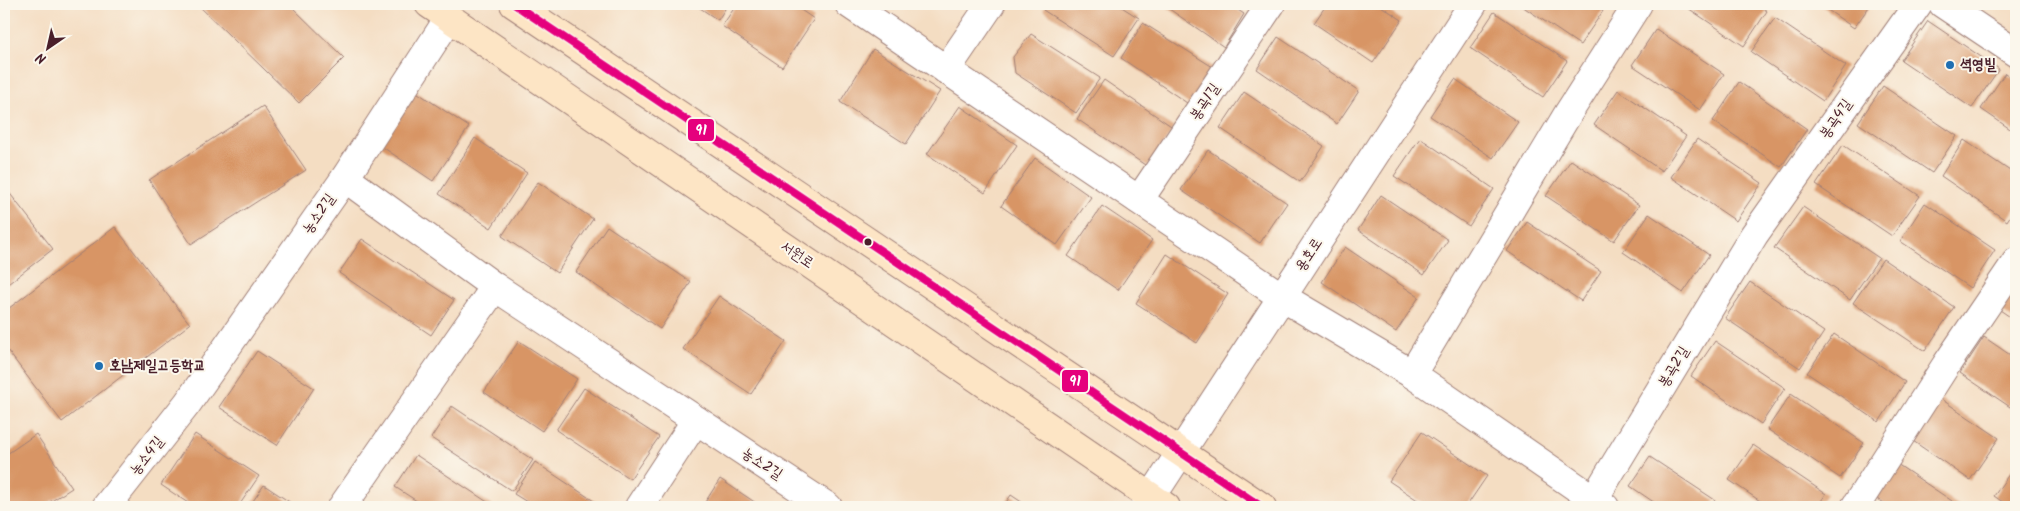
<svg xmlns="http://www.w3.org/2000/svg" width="2020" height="511" font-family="Kalam,'Poor Story',sans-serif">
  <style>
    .building { fill: #d89565 }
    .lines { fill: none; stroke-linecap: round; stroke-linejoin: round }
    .minor-casing { stroke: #9f7e76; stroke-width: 30 }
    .secondary-casing { stroke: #9f7e76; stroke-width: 30 }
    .minor { stroke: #fff; stroke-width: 28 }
    .secondary { stroke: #fde5c5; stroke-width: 28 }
    .bus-1-casing { stroke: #fbf7ec; stroke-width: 11 }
    .bus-1 { stroke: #e5007d; stroke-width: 8 }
    .poi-dot { fill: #1f6fb2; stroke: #fbf7ec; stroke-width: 2 }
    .bus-dot { fill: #4a1f2b; stroke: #fbf7ec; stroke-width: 2 }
    .labels { text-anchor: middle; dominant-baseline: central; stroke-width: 4; stroke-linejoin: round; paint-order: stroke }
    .poi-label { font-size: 15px; font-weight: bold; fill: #4a1f2b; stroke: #fbf7ec; text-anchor: start }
    .street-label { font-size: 15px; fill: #4a1f2b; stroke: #fbf7ec }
    .line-badge { stroke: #fbf7ec; stroke-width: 2 }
    .badge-label { font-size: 14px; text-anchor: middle; font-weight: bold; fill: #fff }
  </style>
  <rect width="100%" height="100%" fill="#fbf7ec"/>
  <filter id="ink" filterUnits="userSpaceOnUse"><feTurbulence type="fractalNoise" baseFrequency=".02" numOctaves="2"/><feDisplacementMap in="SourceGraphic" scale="10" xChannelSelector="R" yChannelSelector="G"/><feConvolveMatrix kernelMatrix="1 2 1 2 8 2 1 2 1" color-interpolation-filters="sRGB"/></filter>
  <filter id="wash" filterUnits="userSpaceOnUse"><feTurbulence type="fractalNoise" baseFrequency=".0096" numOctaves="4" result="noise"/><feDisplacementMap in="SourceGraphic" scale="20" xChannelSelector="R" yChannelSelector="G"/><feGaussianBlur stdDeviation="1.12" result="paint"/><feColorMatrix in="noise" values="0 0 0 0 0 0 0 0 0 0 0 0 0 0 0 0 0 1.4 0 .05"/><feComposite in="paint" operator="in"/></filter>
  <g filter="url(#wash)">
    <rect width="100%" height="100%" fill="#f4ddc2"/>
    <g id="blocks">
      <!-- building -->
      <g class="building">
        <path d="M197,4H289L344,58L299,103Z"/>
        <path d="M694,4H728L718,20Z"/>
        <path d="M737,4H792L814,19L782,67L722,26Z"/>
        <path d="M1047,4H1117L1139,18L1114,56L1043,10Z"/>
        <path d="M1162,4H1229L1244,14L1224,47Z"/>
        <path d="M1327,4H1378L1402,20L1373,63L1314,23Z"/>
        <path d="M1519,4H1593L1603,11L1580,45Z"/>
        <path d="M1682,4H1757L1767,11L1744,46Z"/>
        <path d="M1819,4H1871L1854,28Z"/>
        <path d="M1494,12L1567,61L1543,97L1470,48Z"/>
        <path d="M1775,18L1846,66L1823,101L1751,52Z"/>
        <path d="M1928,21L1999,69L1972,108L1901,60Z"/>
        <path d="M1143,23L1216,69L1190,105L1121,58Z"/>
        <path d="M1656,29L1724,74L1700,110L1632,65Z"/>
        <path d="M1031,34L1100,78L1076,113L1015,73L1013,57Z"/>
        <path d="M1278,37L1359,91L1337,124L1257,69Z"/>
        <path d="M873,49L940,91L906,144L840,102Z"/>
        <path d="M2005,73L2016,81V133L1981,109Z"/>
        <path d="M1455,79L1518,122L1493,158L1430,116Z"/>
        <path d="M1104,80L1174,128L1148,167L1077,119Z"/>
        <path d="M1739,82L1807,129L1781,167L1713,121Z"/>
        <path d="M1883,86L1957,136L1932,173L1858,123Z"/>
        <path d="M409,87L469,127L433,181L372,140Z"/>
        <path d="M1618,90L1686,136L1662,171L1594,125Z"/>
        <path d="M1244,92L1324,146L1300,182L1220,128Z"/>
        <path d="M263,106L306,170L191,244L149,180Z"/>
        <path d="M960,106L1017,145L985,193L927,154Z"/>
        <path d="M475,138L527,173L491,228L439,194Z"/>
        <path d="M1420,138L1494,189L1469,226L1394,176Z"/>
        <path d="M1697,139L1762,183L1736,221L1671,177Z"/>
        <path d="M1964,140L2016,175V207L2007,221L1941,176Z"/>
        <path d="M1843,145L1920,196L1892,236L1816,185Z"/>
        <path d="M1208,150L1287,203L1260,243L1181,190Z"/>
        <path d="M1035,158L1091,197L1057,245L1001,206Z"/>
        <path d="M1571,160L1639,205L1614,241L1546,196Z"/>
        <path d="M538,182L593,219L557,273L502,236Z"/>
        <path d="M4,186L53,249L4,287Z"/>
        <path d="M1381,195L1448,240L1424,275L1358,230Z"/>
        <path d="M1925,203L1995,250L1970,288L1900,241Z"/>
        <path d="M1102,206L1152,240L1118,290L1068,256Z"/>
        <path d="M1803,207L1879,258L1850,300L1774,248Z"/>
        <path d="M1649,214L1709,255L1683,293L1623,252Z"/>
        <path d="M1527,222L1601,271L1581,301L1507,251Z"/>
        <path d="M607,226L691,282L660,329L576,272Z"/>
        <path d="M115,227L190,324L62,422L4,346V312Z"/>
        <path d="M362,239L454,300L431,335L339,273Z"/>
        <path d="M1345,247L1419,297L1396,332L1322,282Z"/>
        <path d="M1167,254L1228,294L1197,343L1136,303Z"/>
        <path d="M1883,259L1954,307L1925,351L1853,303Z"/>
        <path d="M1750,282L1824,332L1800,368L1725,318Z"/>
        <path d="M2016,286V321L2000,310Z"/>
        <path d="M719,296L786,341L751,394L683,349Z"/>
        <path d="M1834,334L1905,382L1879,422L1807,373Z"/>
        <path d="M1984,337L2016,359V411L1960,373Z"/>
        <path d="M519,341L577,379L542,431L484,392Z"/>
        <path d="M1715,341L1785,388L1761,424L1691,376Z"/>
        <path d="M257,351L314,388L277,445L219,407Z"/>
        <path d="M584,388L659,437L630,479L556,430Z"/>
        <path d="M1791,394L1864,443L1840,478L1767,429Z"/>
        <path d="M1941,399L1999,438L1970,480L1913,441Z"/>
        <path d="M452,406L533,460L512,491L431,438Z"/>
        <path d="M1422,432L1487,476L1466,507H1428L1389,481Z"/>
        <path d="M36,434L72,488L42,507H4V456Z"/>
        <path d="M195,434L259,476L238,507H194L161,485Z"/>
        <path d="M1753,445L1826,494L1817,507H1769L1729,480Z"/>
        <path d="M416,455L495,507H426L395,487Z"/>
        <path d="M1650,457L1715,500L1710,507H1661L1630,486Z"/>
        <path d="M535,462L603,507H535L514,494Z"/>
        <path d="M1894,462L1961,507H1890L1872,495Z"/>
        <path d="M2016,464V507H2010L1994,496Z"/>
        <path d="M720,479L762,507H702Z"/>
        <path d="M264,485L297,507H249Z"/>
        <path d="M1011,495L1029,507H1003Z"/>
      </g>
    </g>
  </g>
  <g filter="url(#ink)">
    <use href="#blocks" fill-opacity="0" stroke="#9f7e76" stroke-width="1"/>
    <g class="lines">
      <defs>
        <g id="minor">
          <path d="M849,4L1282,297L1412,374L1605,507"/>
          <path d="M1943,4L2016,53"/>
          <path d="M946,70L991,4"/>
          <path d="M345,178L495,287L828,507"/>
          <path d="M1139,200L1271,4"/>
          <path d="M1412,374L1569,112L1638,4"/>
          <path d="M1594,499L1754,235L1918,4"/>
          <path d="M106,507L187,404L345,178L449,18"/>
          <path d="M342,507L495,287"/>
          <path d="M639,507L696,420"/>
          <path d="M1145,507L1473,4"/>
          <path d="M1855,507L1946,365L2016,262"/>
        </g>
        <g id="secondary">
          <path d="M429,4L1166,507"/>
          <path d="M514,4L1262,507"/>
        </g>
      </defs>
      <!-- minor casing -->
      <use href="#minor" class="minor-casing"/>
      <!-- secondary casing -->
      <use href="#secondary" class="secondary-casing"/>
      <!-- minor -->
      <use href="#minor" class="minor"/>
      <!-- secondary -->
      <use href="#secondary" class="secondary"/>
      <defs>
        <path id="bus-1" d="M514,4L1262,507"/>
      </defs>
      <!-- bus-1 casing -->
      <use href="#bus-1" class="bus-1-casing"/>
      <!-- bus-1 -->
      <use href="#bus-1" class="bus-1"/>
    </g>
  </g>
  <!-- markers -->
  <g class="poi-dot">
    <circle cx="1950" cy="65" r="5"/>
    <circle cx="99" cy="366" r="5"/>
  </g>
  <circle class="bus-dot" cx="868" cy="242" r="4.5"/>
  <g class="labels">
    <!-- poi labels -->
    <g class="poi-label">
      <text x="1960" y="65">셕영빌</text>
      <text x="109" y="366">호남제일고등학교</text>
    </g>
    <!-- street labels -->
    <g class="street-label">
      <text transform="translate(1205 102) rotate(-56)">봉곡1길</text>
      <text transform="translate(1836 119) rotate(-55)">봉곡4길</text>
      <text transform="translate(319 214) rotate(-55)">농소2길</text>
      <text transform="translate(797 255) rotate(34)">서원로</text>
      <text transform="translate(1309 255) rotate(-57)">용호로</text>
      <text transform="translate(1674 367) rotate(-59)">봉곡2길</text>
      <text transform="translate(147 456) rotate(-52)">농소4길</text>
      <text transform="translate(762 464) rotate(33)">농소2길</text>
    </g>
  </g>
  <g class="line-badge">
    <rect x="687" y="118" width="28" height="24" rx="5" fill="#e5007d"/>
    <rect x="1061" y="369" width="28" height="24" rx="5" fill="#e5007d"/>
  </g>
  <g class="badge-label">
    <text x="701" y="135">91</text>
    <text x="1075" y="386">91</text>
  </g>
  <!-- margin -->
  <rect width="2020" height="511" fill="none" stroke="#fbf7ec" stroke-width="20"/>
  <!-- north arrow -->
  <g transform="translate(48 48) rotate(214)" stroke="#fbf7ec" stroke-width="4" paint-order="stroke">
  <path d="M0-4L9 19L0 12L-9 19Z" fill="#4a1f2b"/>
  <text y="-8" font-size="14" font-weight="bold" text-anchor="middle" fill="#4a1f2b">N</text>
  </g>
</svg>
